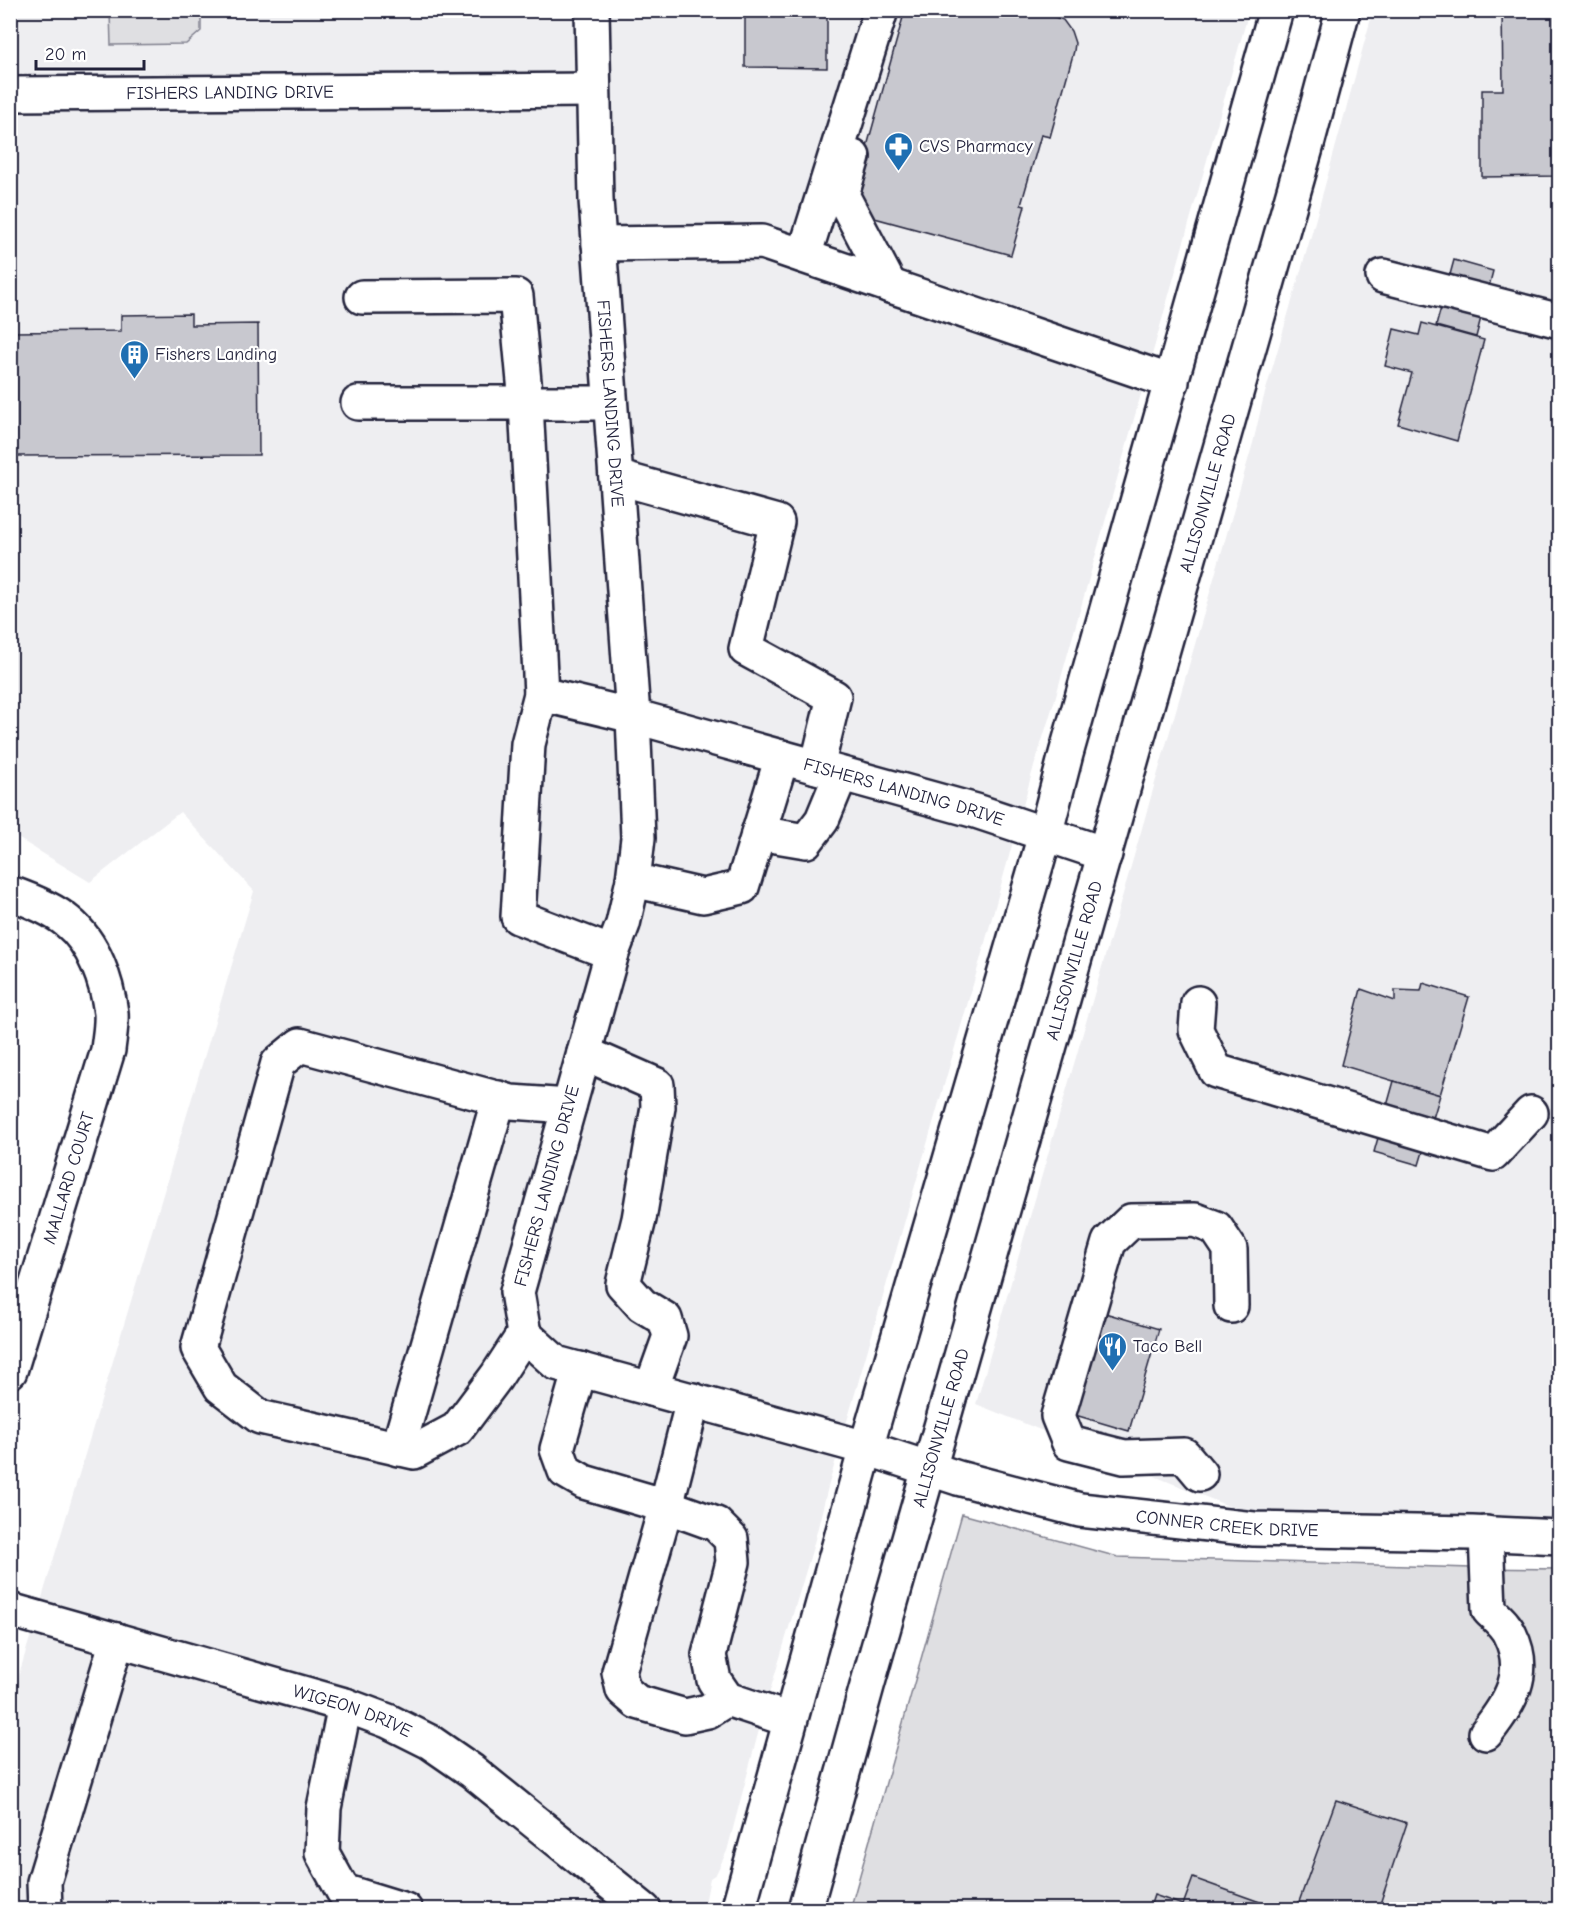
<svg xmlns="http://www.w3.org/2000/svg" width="1570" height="1920" font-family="'Comic Neue',sans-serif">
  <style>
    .built { fill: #eeeef1 }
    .green { fill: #dfdfe2; stroke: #80808e; stroke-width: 1.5 }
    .building { fill: #c8c8cf; stroke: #22223b; stroke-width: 1.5 }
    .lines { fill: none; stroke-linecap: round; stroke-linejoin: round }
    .minor-casing { stroke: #22223b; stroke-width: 38 }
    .major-casing { stroke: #22223b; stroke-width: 38 }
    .minor { stroke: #fff; stroke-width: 33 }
    .major { stroke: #fff; stroke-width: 33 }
    .labels { text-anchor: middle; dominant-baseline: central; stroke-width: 4.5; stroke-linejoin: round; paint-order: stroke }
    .street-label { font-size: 18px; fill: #22223b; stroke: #fff }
    .poi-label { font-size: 18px; fill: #22223b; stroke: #fff; text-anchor: start }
  </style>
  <rect width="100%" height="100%" fill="#fff"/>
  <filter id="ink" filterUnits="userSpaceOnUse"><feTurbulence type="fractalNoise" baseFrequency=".0167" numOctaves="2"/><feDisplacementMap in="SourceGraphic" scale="12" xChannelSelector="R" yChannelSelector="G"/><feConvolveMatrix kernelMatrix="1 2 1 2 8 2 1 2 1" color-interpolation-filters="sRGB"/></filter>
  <g filter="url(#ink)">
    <!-- built -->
    <g class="built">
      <path d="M11,11H1249L1055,699L1032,773L983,950L828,1487L813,1547L764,1711L727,1851L716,1874L710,1878L704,1909L11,1910V1701L254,891L180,812L90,882L11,834Z"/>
      <path d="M1373,11H1559V1521L1243,1512L976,1404L1253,443L1263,400L1311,236Z"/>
    </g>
    <!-- green -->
    <g class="green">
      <path d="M110,11H201V31L186,44L111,45Z"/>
      <path d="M962,1514L1118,1557L1471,1568L1559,1569V1909L850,1910Z"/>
    </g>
    <!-- building -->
    <g class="building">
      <path d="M745,10H827V68L745,67Z"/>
      <path d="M905,10H1036L1063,20L1071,31L1075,43L1074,51L1050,137L1041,135L1021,205L1025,206L1011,255L871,217L856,186Z"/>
      <path d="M1502,10H1560V176L1482,177V90H1503Z"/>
      <path d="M1454,260L1493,271L1476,337L1436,326Z"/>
      <path d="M191,314V325L258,324L259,455L15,456V429H10V332L121,331V315Z"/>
      <path d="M1422,323L1484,340L1457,441L1398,424L1412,373L1385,366L1394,329L1419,335Z"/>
      <path d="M1423,983L1469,997L1440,1095L1341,1065L1361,989L1395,1001V990L1421,991Z"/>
      <path d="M1394,1081L1440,1095L1419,1165L1374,1152Z"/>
      <path d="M1095,1310L1159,1329L1129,1431L1065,1412Z"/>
      <path d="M1336,1800L1407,1823L1378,1910H1296Z"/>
      <path d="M1193,1878L1282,1910H1149L1154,1895L1183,1905Z"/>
    </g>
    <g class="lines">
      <defs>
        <g id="minor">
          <path id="s1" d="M592,10L596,200L633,716L638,838L633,880L623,924L612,953L517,1292L524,1334L556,1363L866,1448L958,1478L1080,1510L1254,1529L1472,1533L1560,1537"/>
          <path id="s2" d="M10,94L593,90"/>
          <path d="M853,157L842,195L890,286"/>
          <path d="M599,244L762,242L1172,382"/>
          <path d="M804,256L881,10"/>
          <path d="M1383,276L1556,320"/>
          <path d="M362,297L516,296L526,403L541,694L528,744L518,917L612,953"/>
          <path d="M358,403H610"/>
          <path d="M616,477L777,522L746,649L834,697L817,767"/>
          <path id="s3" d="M541,694L633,716L976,811L1105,854"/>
          <path d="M758,833L806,841L822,820L841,774"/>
          <path d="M633,880L703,896L742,887L782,757"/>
          <path d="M10,893C30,900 53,909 68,922C94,943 107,982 111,1013C112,1025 109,1039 108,1050L10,1371"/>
          <path d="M1198,1003L1196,1030L1216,1071L1493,1154L1531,1113"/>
          <path d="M584,1053L657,1085L658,1107L639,1219L623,1284L642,1305L665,1319L670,1336L651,1389"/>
          <path d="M524,1334L496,1377L457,1429L414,1452L260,1417L221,1387L198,1348L278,1063L300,1045L511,1102L569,1106"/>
          <path d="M580,1369L557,1449L565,1471L584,1482L666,1506L716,1524L731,1539L733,1562L709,1655L714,1680L727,1699L790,1720"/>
          <path d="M693,1400L666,1506L619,1672L623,1690L637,1702L685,1716L708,1711L727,1699"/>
          <path d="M398,1449L499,1098"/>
          <path d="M1200,1474L1184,1455L1124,1457L1069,1443L1058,1416L1109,1242L1131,1221L1195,1220L1216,1228L1230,1249L1231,1306"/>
          <path d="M1486,1533L1489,1610C1496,1617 1506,1625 1510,1635C1529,1673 1510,1703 1486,1733"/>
          <path id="s4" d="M10,1610L345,1705L388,1721L430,1742L472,1771L644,1910"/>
          <path d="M345,1705L324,1808L322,1853L343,1891L405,1910"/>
          <path d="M45,1910L44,1882L117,1640"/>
        </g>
        <g id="major">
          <path d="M738,1910L866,1448L1045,835L1066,754L1276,10"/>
          <path id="s5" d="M805,1910L867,1686L1306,148L1343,10"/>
        </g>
      </defs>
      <!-- minor casing -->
      <use href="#minor" class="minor-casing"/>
      <!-- major casing -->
      <use href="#major" class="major-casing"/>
      <!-- minor -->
      <use href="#minor" class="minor"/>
      <!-- major -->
      <use href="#major" class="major"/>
    </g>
  </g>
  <!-- icons -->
  <defs>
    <symbol id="pharmacy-pin" viewBox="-11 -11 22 30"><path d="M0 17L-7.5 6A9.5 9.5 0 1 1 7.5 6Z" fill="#1f6fb2" stroke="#fff"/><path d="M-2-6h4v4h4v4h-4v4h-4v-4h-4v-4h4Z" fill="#fff"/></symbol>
    <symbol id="building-pin" viewBox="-11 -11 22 30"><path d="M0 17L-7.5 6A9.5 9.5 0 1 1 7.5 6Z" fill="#1f6fb2" stroke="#fff"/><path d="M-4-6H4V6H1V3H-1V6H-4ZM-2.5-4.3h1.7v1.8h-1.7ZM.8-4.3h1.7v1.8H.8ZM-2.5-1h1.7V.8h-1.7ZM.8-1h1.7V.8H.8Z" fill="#fff"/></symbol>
    <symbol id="restaurant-pin" viewBox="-11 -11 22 30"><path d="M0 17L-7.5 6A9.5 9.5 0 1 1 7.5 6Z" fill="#1f6fb2" stroke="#fff"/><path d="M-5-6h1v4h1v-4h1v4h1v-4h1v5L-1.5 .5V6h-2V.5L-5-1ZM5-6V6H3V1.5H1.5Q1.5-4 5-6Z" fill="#fff"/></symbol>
  </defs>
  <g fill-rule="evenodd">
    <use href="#pharmacy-pin" x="882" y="130" width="33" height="45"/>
    <use href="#building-pin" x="118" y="338" width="33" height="45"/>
    <use href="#restaurant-pin" x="1096" y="1330" width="33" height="45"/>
  </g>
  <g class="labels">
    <!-- street labels -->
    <g class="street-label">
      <text stroke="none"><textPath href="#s2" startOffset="220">FISHERS LANDING DRIVE</textPath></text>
      <text stroke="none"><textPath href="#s1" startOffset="394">FISHERS LANDING DRIVE</textPath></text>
      <text stroke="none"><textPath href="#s5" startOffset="1473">ALLISONVILLE ROAD</textPath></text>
      <text stroke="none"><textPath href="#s3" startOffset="376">FISHERS LANDING DRIVE</textPath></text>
      <text stroke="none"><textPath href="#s5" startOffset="987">ALLISONVILLE ROAD</textPath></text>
      <text transform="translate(69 1178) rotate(-73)">MALLARD COURT</text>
      <text transform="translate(547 1186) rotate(-75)">FISHERS LANDING DRIVE</text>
      <text stroke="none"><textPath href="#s5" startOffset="501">ALLISONVILLE ROAD</textPath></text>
      <text stroke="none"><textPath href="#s1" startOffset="2078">CONNER CREEK DRIVE</textPath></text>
      <text stroke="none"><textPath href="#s4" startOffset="357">WIGEON DRIVE</textPath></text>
    </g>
    <!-- poi labels -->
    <g class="poi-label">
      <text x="919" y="146">CVS Pharmacy</text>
      <text x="155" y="354">Fishers Landing</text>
      <text x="1133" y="1346">Taco Bell</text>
    </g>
  </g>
  <!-- margin -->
  <rect width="1570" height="1920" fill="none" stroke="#fff" stroke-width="36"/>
  <rect x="18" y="18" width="1534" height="1884" fill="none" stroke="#22223b" stroke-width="2" filter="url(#ink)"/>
  <!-- scale -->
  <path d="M36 60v9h108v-9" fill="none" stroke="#22223b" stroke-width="3"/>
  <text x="45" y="60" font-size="18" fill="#22223b" stroke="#ffffff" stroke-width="4.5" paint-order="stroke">20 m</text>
</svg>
